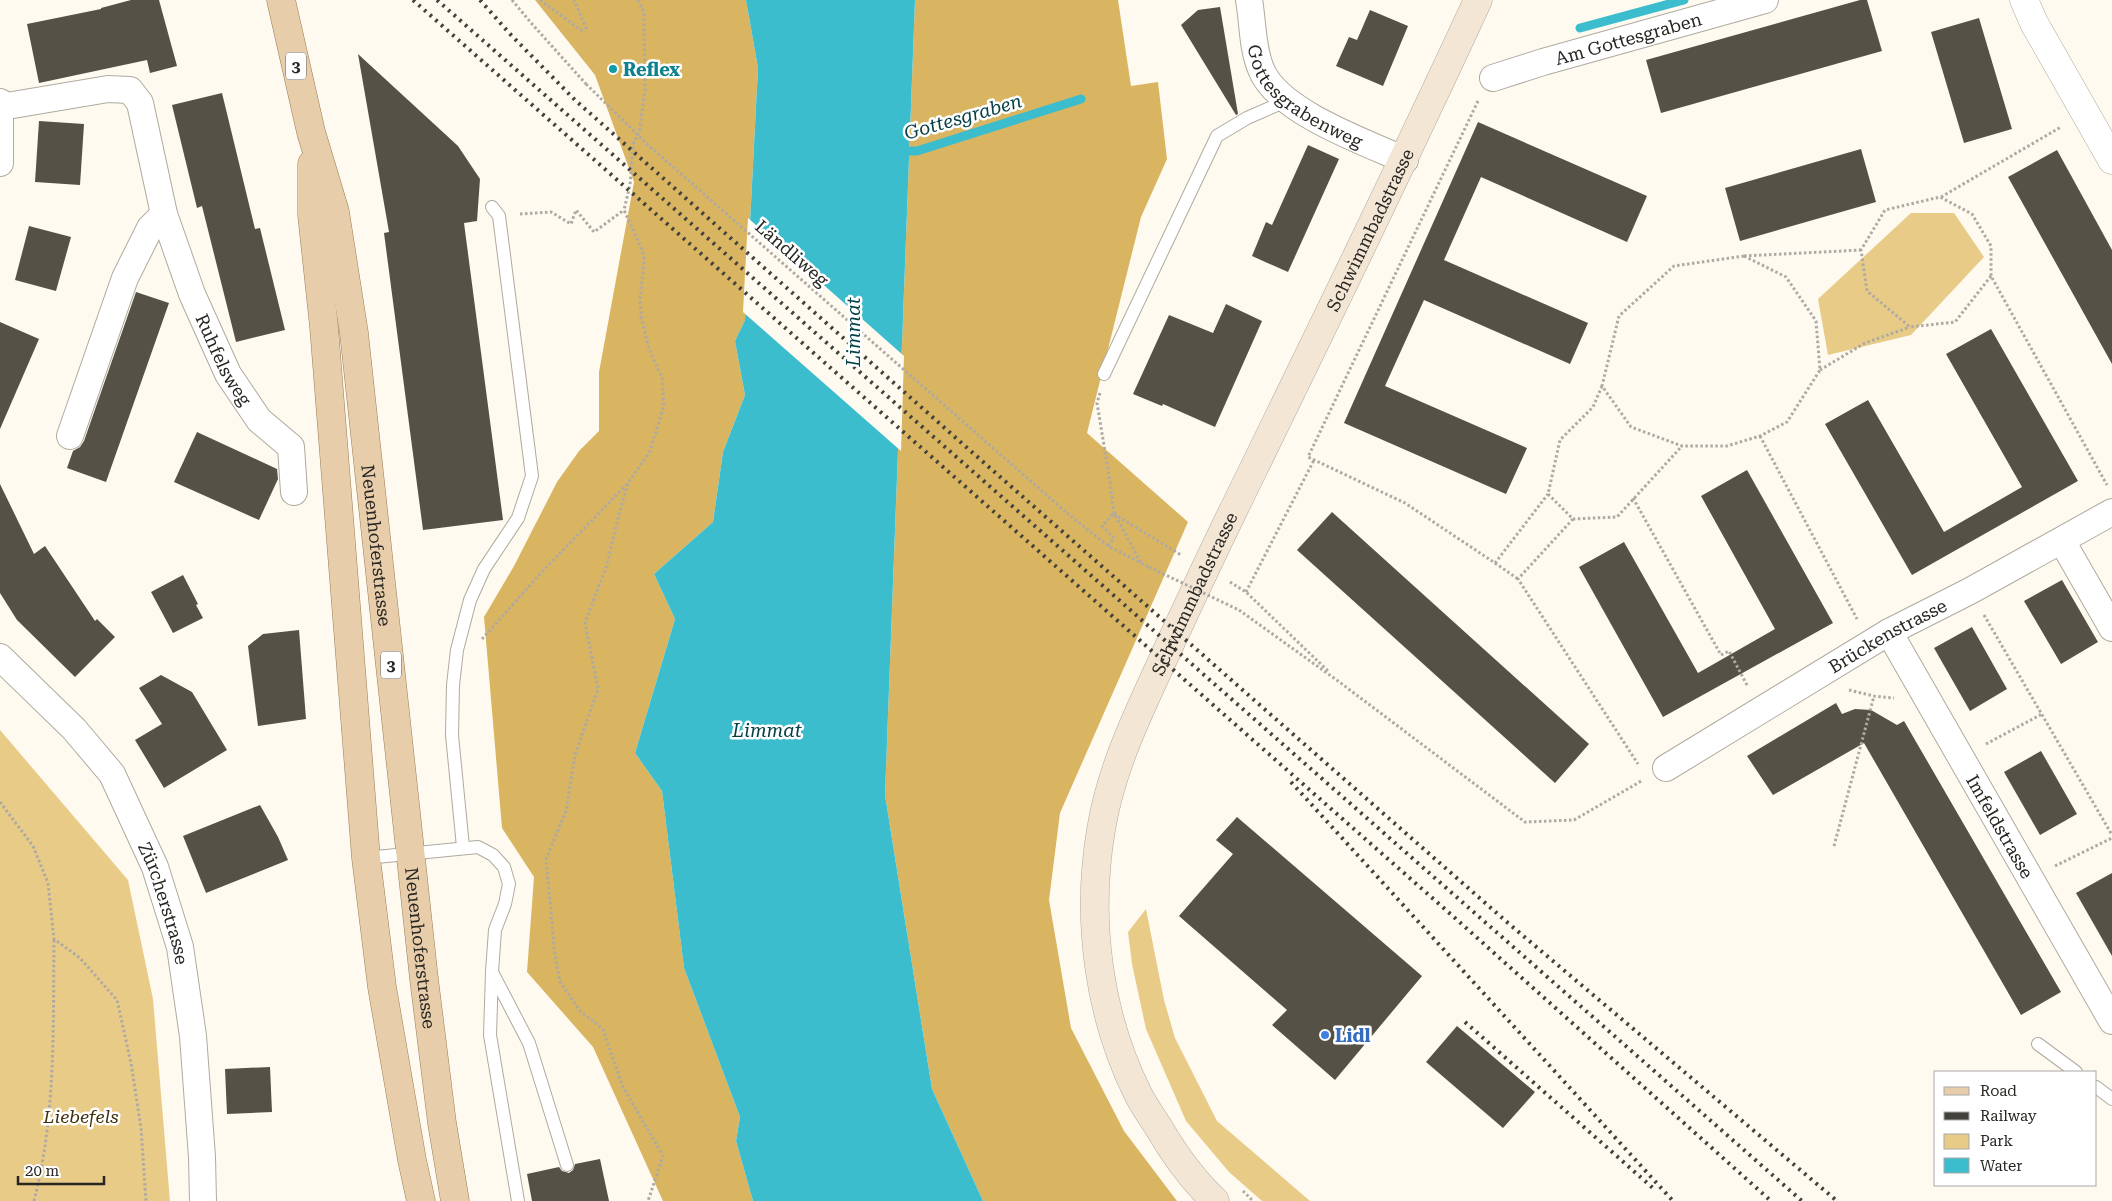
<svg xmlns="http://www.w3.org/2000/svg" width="2112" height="1201" font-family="'Roboto Serif',serif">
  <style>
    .green { fill: #e9cb88 }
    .forest { fill: #d9b561 }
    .water { fill: #3cbdce }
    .pier { fill: #fefaf0 }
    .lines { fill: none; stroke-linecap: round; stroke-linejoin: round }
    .stream { stroke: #3cbdce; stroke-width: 9 }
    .building { fill: #565147 }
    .service-casing { stroke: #afaa9e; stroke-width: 14 }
    .minor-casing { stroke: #afaa9e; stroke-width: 28 }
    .tertiary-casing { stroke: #afaa9e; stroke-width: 29 }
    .secondary-casing { stroke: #afaa9e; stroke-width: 29 }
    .primary-casing { stroke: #9a7d57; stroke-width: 29 }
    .path { stroke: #aeaaa3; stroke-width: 3; stroke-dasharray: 2.5 2.5; stroke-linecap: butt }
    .service { stroke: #fff; stroke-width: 12 }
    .minor { stroke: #fff; stroke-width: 26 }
    .tertiary { stroke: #fff; stroke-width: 28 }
    .secondary { stroke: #f3e6d5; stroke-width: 28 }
    .primary { stroke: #e8cdab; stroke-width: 28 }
    .rail { stroke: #43413c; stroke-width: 4; stroke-dasharray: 2.5 5; stroke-linecap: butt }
    .path-bridge { stroke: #aeaaa3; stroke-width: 3; stroke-dasharray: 2.5 2.5; stroke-linecap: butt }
    .culture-dot { fill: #0f9aa8; stroke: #fff; stroke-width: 2 }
    .shop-dot { fill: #3f7fe0; stroke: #fff; stroke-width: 2 }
    .labels { text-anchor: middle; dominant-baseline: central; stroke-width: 5; stroke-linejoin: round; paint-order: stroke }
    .shield { fill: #fff; stroke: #686764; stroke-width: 1 }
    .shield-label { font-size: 16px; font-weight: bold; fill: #282622 }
    .street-label { font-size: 18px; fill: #282622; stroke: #fff }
    .culture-label { font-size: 18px; font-weight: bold; fill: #0d838f; stroke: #fff; text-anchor: start }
    .shop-label { font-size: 18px; font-weight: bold; fill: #366cbe; stroke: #fff; text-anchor: start }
    .park-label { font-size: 18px; font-style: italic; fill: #3f300b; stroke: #fff }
    .water-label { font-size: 19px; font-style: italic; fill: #064148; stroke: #fff }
  </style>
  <rect width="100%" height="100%" fill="#fefaf0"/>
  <!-- green -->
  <g class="green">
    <path d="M1911,213H1954L1984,257L1911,335L1828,355L1818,299Z"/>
    <path d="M0,730L128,880L153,999L170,1201H0Z"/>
    <path d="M1146,909L1164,1000L1175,1038L1217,1121L1310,1201H1262L1229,1172L1186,1121L1146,1029L1132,964L1128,932Z"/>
  </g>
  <!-- forest -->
  <g class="forest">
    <path d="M535,0H746L758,68L745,320L735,341L745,395L723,452L713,522L654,574L675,619L635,753L662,791L684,968L740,1117L736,1141L753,1201H663L593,1047L527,972L534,877L502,828L484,617L514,566L557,482L579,451L599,431V372L634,182L595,75Z"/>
    <path d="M915,0H1118L1131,86L1158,82L1167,159L1141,217L1087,433L1188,522L1060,813L1049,900L1071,1028L1124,1131L1177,1201H983L932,1089L885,795Z"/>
  </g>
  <!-- water -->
  <path class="water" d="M746,0H915L885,795L932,1089L983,1201H753L736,1141L740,1117L684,968L662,791L635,753L675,619L654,574L713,522L723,452L745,395L735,341L745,320L758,68Z"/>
  <!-- pier -->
  <path class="pier" d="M748,218L904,356L901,451L743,312Z"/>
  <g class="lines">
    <!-- stream -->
    <g class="stream">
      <path d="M1580,28L1684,0"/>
      <path d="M899,151H917L1081,99"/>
    </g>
  </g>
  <!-- building -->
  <g class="building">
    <path d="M131,0H159L177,66L150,73L147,60L39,83L27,24L101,9V8Z"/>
    <path d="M1860,0H1867L1882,51L1661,113L1646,60Z"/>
    <path d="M1220,7L1238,114L1236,115L1181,25L1198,10Z"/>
    <path d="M1370,10L1408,26L1383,86L1336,66L1349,37L1357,40Z"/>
    <path d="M1979,18L2012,129L1964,143L1931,32Z"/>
    <path d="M358,54L458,146L480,179L477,221L464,223L503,520L423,530L384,233L389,232Z"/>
    <path d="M222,93L255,229L260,228L285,330L236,342L202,206L197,208L172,105Z"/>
    <path d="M39,121L84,124L80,185L35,182Z"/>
    <path d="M1478,122L1647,196L1627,242L1481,177L1444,260L1588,323L1570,364L1424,300L1385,386L1527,448L1506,494L1344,423Z"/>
    <path d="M1308,145L1339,159L1288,272L1252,256L1266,222L1272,225Z"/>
    <path d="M1861,149L1876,202L1740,241L1725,188Z"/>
    <path d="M2057,150L2112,250V364L2008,177Z"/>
    <path d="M29,226L71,237L56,291L15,280Z"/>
    <path d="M136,292L169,303L106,482L67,468L73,451L80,447L84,441Z"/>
    <path d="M1226,304L1262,321L1215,427L1163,404L1162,406L1133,394L1169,315L1213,333Z"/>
    <path d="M0,322L39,339L0,429Z"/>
    <path d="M1991,329L2078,481L1912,575L1825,424L1868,400L1944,532L2022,487L1946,354Z"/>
    <path d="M197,432L277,469L278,479L259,520L174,482Z"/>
    <path d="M1747,470L1833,623L1663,717L1579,567L1624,542L1698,673L1775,629L1701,496Z"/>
    <path d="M0,484L34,554L45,546L95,621L97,619L115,637L75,677L17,620L0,593Z"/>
    <path d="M1332,512L1589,744L1555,783L1297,550Z"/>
    <path d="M183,575L198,604L196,605L203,618L173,633L151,592Z"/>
    <path d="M2062,580L2098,642L2061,664L2024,601Z"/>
    <path d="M1972,627L2007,689L1970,711L1934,648Z"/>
    <path d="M299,630L306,719L258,726L248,646L263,634Z"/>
    <path d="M161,675L192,692L227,750L164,788L135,740L162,724L139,688Z"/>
    <path d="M1836,703L1842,714L1855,709L1871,710L1897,725L1904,721L2061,992L2021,1015L1864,743L1773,795L1747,756Z"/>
    <path d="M2041,751L2077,814L2040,835L2004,772Z"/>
    <path d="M260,805L278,837L288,860L206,893L183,836Z"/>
    <path d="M1237,817L1422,976L1335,1080L1272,1025L1287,1010L1179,916L1233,854L1216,840Z"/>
    <path d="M2112,873V956L2076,893Z"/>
    <path d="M1457,1026L1535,1092L1503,1128L1426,1062Z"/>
    <path d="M270,1067L272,1112L227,1114L225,1069Z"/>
    <path d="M600,1159L609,1201H532L527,1174L559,1167L562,1171L569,1173L573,1170L575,1164Z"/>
  </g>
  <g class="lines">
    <defs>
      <g id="service">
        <path d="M1104,374L1217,136L1247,118L1286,101"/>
        <path d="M463,847L452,735L453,685L457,650L470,600L484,569L518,518L532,476L499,216L492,207"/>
        <path d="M366,858L478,847L493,855L504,867L509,884L505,904L495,930L492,972L490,1035L518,1201"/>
        <path d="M493,974L529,1043L567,1165"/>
        <path d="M2038,1044L2076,1072"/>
        <path d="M2096,1087L2112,1099"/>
      </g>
      <g id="minor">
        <path id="s1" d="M1249,0C1253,22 1252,48 1261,69C1277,111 1364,142 1405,160"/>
        <path id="s2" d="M1493,78L1543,62L1765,0"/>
        <path d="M0,102V163"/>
        <path id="s3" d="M1,107L108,89L130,90L140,103L164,214L192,294L228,374L259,420L291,447L294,492"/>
        <path d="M70,436L125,278L150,228L164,214"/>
        <path d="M2062,541L2112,628"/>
        <path id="s4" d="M1889,632L2112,1021"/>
        <path id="s5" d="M0,657L74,729L112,774L155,867L180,947L193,1036L202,1157L203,1201"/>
        <path id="s6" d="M1666,768L1889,632L1970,591L2112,512"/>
      </g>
      <path id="tertiary" d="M2024,0L2034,23L2112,160"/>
      <g id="secondary">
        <path id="s7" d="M1215,1201C1193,1180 1174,1154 1159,1128C1152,1117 1144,1106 1138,1094C1098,1014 1086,918 1101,830C1110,773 1135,720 1159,668C1183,616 1207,564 1232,513C1315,343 1399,172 1478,0"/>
      </g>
      <g id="primary">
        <path id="s8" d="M281,0L311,132L335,212L354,333L424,979L442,1123L455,1201"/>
        <path d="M312,164V215L324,327L366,858L382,987L412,1160L421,1201"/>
      </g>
    </defs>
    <!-- service casing -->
    <use href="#service" class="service-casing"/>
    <!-- minor casing -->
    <use href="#minor" class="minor-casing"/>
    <!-- tertiary casing -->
    <use href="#tertiary" class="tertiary-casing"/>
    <!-- secondary casing -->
    <use href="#secondary" class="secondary-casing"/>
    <!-- primary casing -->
    <use href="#primary" class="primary-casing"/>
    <!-- path -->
    <g class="path">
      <path d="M512,0L532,24L586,84"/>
      <path d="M540,0L581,30L586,28L574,0"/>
      <path d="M638,0L644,12L645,90L639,133L633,144L630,185L624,210L643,252L644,262L640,301L641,316L649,349L662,378L664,406L650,451L628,483L619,514L606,568L585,622L598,689L575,755L566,811L546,859L555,956L560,982L580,1011L603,1029L622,1085L663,1156L648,1201"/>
      <path d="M1478,101L1308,457L1405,503L1495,563L1548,494"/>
      <path d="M1941,197L2061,127"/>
      <path d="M520,214L551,212L571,224L576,210L594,232L624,210"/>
      <path d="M1744,256L1786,277L1816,321L1820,370L1787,422L1760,436L1727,446H1682L1631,427L1602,386L1619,316L1674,266Z"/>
      <path d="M1744,256L1861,250"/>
      <path d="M1991,276L1955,322L1910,327L1867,291L1861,250L1885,210L1940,197L1972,214L1991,246V276L2107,485"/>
      <path d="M1820,370L1865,343L1910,327"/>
      <path d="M1602,386L1593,407L1560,440L1548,494L1573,519L1617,517L1682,446"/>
      <path d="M1100,393L1097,403L1110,482L1114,513L1141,563"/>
      <path d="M1760,436L1857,619"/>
      <path d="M1633,498L1721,655L1729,651L1748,687"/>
      <path d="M1067,513L1108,546L1149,567"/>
      <path d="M1114,514L1181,555"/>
      <path d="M1573,519L1518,579L1638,764"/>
      <path d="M1108,546L1114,538L1102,526L1114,513"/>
      <path d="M1495,563L1518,579"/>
      <path d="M1230,582L1246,592L1329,672"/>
      <path d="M1246,592L1314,460"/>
      <path d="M1239,610L1338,681L1525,822L1574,820L1643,780"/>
      <path d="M1984,615L2112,835"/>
      <path d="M482,639L540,574L627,484"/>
      <path d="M1849,690L1874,696L1894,698"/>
      <path d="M1986,744L2042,714"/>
      <path d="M0,802L33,846L48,883L54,939L80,958L117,1000L131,1063L141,1128L146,1201"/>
      <path d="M1834,846L1874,696"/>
      <path d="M2055,866L2112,838"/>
      <path d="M1243,1191L1253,1201"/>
      <path d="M34,1201C56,1116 53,1026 54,939"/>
    </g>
    <!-- service -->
    <use href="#service" class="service"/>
    <!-- minor -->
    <use href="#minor" class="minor"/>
    <!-- tertiary -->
    <use href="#tertiary" class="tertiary"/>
    <!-- secondary -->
    <use href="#secondary" class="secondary"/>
    <!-- primary -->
    <use href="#primary" class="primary"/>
    <!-- rail -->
    <g class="rail">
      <path d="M413,0L1455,918L1771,1201"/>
      <path d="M437,0L1802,1201"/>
      <path d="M480,0L511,35L575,100L965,446L1508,923L1837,1201"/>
      <path d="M1291,782L1673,1201"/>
      <path d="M1465,1022L1654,1189"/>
    </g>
    <!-- path-bridge -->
    <g class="path-bridge">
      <path d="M586,84L647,144L1067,513"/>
      <path d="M1149,567L1239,610"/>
    </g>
  </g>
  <!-- markers -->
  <circle class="culture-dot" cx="613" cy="69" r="5"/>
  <circle class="shop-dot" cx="1325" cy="1035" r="5"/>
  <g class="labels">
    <!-- shield labels -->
    <g class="shield">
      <rect x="286" y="52.5" width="20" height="27" rx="4"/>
      <rect x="381" y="651.5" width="20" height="27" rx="4"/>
    </g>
    <g class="shield-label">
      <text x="296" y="66">3</text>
      <text x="391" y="665">3</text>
    </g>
    <!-- street labels -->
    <g class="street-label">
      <text stroke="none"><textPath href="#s2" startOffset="141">Am Gottesgraben</textPath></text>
      <text stroke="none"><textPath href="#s1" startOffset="121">Gottesgrabenweg</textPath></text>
      <text stroke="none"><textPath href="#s7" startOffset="1062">Schwimmbadstrasse</textPath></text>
      <text transform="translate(792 253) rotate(41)">Ländliweg</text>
      <text stroke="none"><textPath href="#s3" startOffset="418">Ruhfelsweg</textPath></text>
      <text stroke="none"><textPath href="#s8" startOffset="555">Neuenhoferstrasse</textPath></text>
      <text stroke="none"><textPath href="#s7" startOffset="658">Schwimmbadstrasse</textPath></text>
      <text stroke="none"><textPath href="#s6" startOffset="258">Brückenstrasse</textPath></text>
      <text stroke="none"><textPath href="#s4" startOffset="224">Imfeldstrasse</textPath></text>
      <text stroke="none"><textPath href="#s5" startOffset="302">Zürcherstrasse</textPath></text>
      <text stroke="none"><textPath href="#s8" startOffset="960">Neuenhoferstrasse</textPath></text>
    </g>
    <!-- culture labels -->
    <g class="culture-label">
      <text x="623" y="69">Reflex</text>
    </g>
    <!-- shop labels -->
    <g class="shop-label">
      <text x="1335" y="1035">Lidl</text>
    </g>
    <!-- park labels -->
    <g class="park-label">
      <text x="81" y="1116">Liebefels</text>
    </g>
    <!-- water labels -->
    <g class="water-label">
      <text transform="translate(963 117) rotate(-16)">Gottesgraben</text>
      <text transform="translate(853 332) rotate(-90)">Limmat</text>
      <text x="767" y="730">Limmat</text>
    </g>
  </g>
  <!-- legend -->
  <rect x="1934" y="1071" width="162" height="115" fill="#ffffff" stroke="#a9a8a7"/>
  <rect x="1944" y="1087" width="25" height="8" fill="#e8cdab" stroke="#a9a8a7"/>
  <text x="1980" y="1096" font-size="15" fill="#282622">Road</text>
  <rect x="1944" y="1112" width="25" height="8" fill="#43413c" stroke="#a9a8a7"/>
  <text x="1980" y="1121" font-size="15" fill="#282622">Railway</text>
  <rect x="1944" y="1134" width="25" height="15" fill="#e9cb88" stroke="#a9a8a7"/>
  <text x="1980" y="1146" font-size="15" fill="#282622">Park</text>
  <rect x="1944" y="1158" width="25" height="15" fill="#3cbdce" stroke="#a9a8a7"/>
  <text x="1980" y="1171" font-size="15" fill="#282622">Water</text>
  <!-- scale -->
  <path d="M18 1176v8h86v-8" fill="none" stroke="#282622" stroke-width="2.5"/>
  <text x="25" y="1176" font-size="15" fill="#282622" stroke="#ffffff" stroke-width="4" paint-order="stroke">20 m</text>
</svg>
